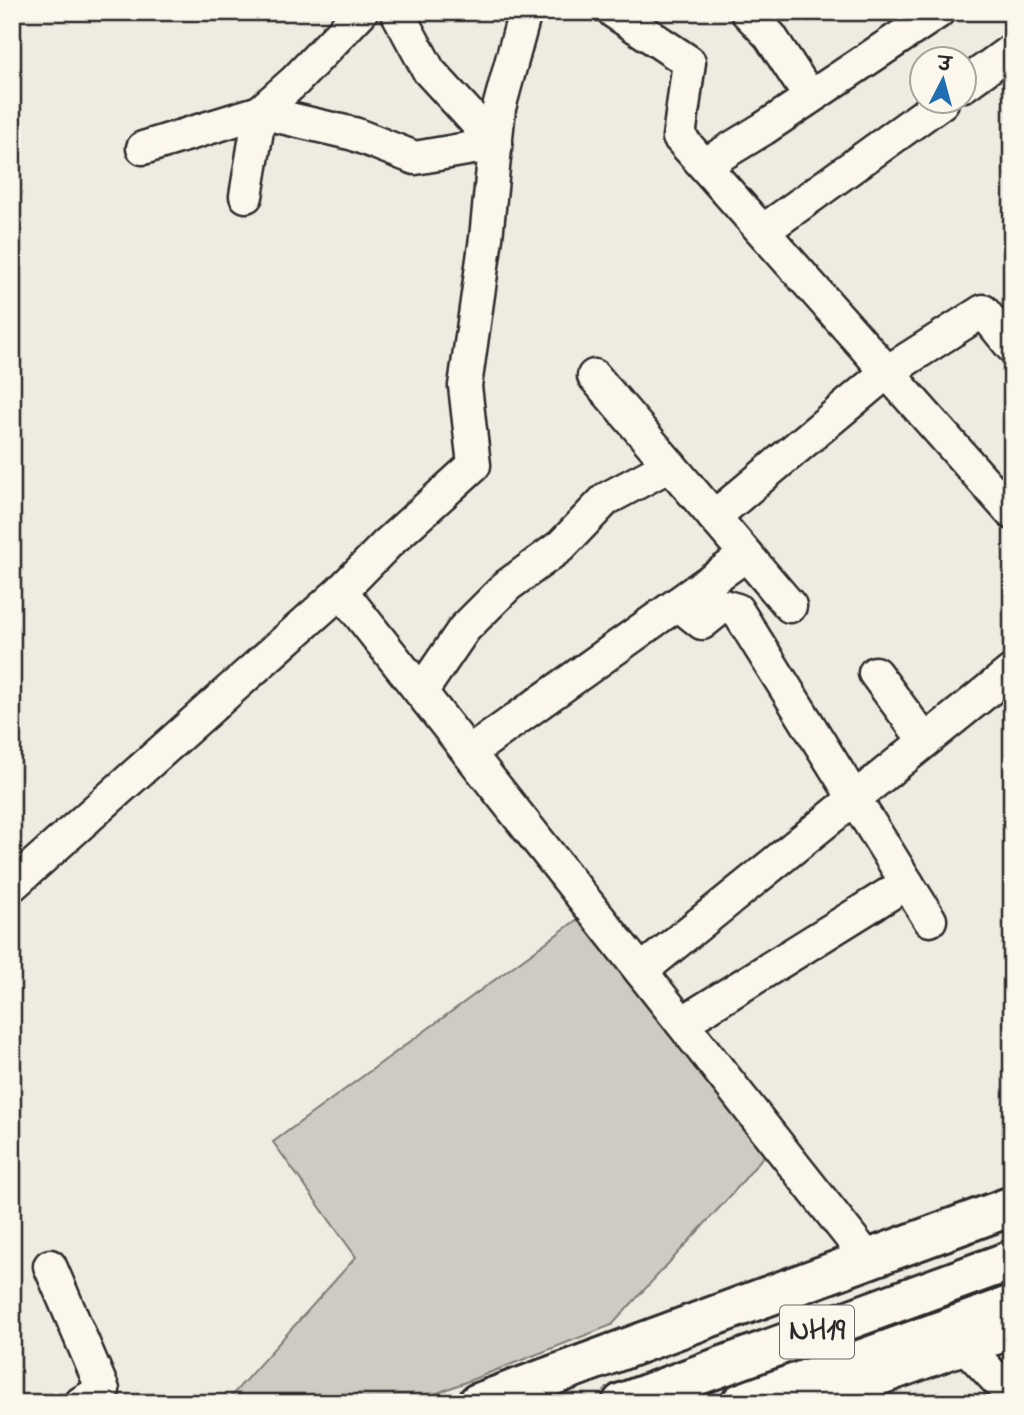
<svg xmlns="http://www.w3.org/2000/svg" width="1024" height="1415" font-family="'Indie Flower','Playpen Sans Deva',sans-serif">
  <style>
    .green { fill: #cecbc2; stroke: #7c7b76; stroke-width: 2 }
    .lines { fill: none; stroke-linecap: round; stroke-linejoin: round }
    .minor-casing { stroke: #2b2b2b; stroke-width: 37 }
    .major-casing { stroke: #2b2b2b; stroke-width: 44 }
    .highway-casing { stroke: #2b2b2b; stroke-width: 44 }
    .minor { stroke: #fbf7ec; stroke-width: 32 }
    .major { stroke: #fbf7ec; stroke-width: 38 }
    .highway { stroke: #fbf7ec; stroke-width: 38 }
    .labels { text-anchor: middle; dominant-baseline: central; stroke-width: 6; stroke-linejoin: round; paint-order: stroke }
    .shield { fill: #fbf7ec; stroke: #696865; stroke-width: 2 }
    .shield-label { font-size: 30px; font-weight: bold; fill: #2b2b2b }
  </style>
  <rect width="100%" height="100%" fill="#eeebe0"/>
  <filter id="ink" filterUnits="userSpaceOnUse"><feTurbulence type="fractalNoise" baseFrequency=".0143" numOctaves="2"/><feDisplacementMap in="SourceGraphic" scale="14" xChannelSelector="R" yChannelSelector="G"/><feConvolveMatrix kernelMatrix="1 2 1 2 8 2 1 2 1" color-interpolation-filters="sRGB"/></filter>
  <g filter="url(#ink)">
    <!-- green -->
    <path class="green" d="M582,916L767,1152L732,1194L612,1325L412,1403H225L356,1257L273,1142Z"/>
    <g class="lines">
      <defs>
        <g id="minor">
          <path d="M397,12L429,71L496,144"/>
          <path d="M614,12L689,62L679,137L1012,513"/>
          <path d="M747,12L770,36L810,97"/>
          <path d="M964,85L1012,50"/>
          <path d="M143,148L260,112L354,134L415,158L496,144"/>
          <path d="M704,165L763,129L938,12"/>
          <path d="M246,196L260,112L295,81L361,12"/>
          <path d="M763,231L942,102"/>
          <path d="M594,376L790,606"/>
          <path d="M714,517L887,372L983,311L1012,347"/>
          <path d="M341,591L868,1259"/>
          <path d="M678,604L702,623L723,606L737,610L930,920"/>
          <path d="M875,673L925,741"/>
          <path d="M421,692L464,629L508,585L561,546L606,499L670,465"/>
          <path d="M469,753L746,555"/>
          <path d="M12,885L341,591L387,544L474,465L465,386L486,238L499,108L525,12"/>
          <path d="M641,971L1012,671"/>
          <path d="M682,1023L907,883"/>
          <path d="M50,1266L103,1390L81,1403"/>
          <path d="M966,1347L1012,1396"/>
          <path d="M829,1403L856,1387L966,1347L1012,1333"/>
        </g>
        <path id="major" d="M478,1403L1012,1206"/>
        <g id="highway">
          <path d="M622,1403L1012,1260"/>
          <path d="M741,1403L1012,1305"/>
        </g>
      </defs>
      <!-- minor casing -->
      <use href="#minor" class="minor-casing"/>
      <!-- major casing -->
      <use href="#major" class="major-casing"/>
      <!-- highway casing -->
      <use href="#highway" class="highway-casing"/>
      <!-- minor -->
      <use href="#minor" class="minor"/>
      <!-- major -->
      <use href="#major" class="major"/>
      <!-- highway -->
      <use href="#highway" class="highway"/>
    </g>
  </g>
  <g class="labels">
    <!-- shield labels -->
    <rect class="shield" x="780" y="1305.5" width="74" height="53" rx="5"/>
    <g class="shield-label">
      <text x="817" y="1332">NH19</text>
    </g>
  </g>
  <!-- margin -->
  <rect width="1024" height="1415" fill="none" stroke="#fbf7ec" stroke-width="42"/>
  <rect x="21" y="21" width="982" height="1373" fill="none" stroke="#2b2b2b" stroke-width="2.5" filter="url(#ink)"/>
  <!-- north arrow -->
  <g transform="translate(943 80) rotate(6)"><circle r="33" fill="#fbf7ec" stroke="#a8a59f" stroke-width="2"/>
  <path d="M0-5L12 26L0 18L-12 26Z" fill="#1f6fb2"/>
  <text y="-10" font-size="19" font-weight="bold" text-anchor="middle" fill="#2b2b2b">उ</text>
  </g>
</svg>
